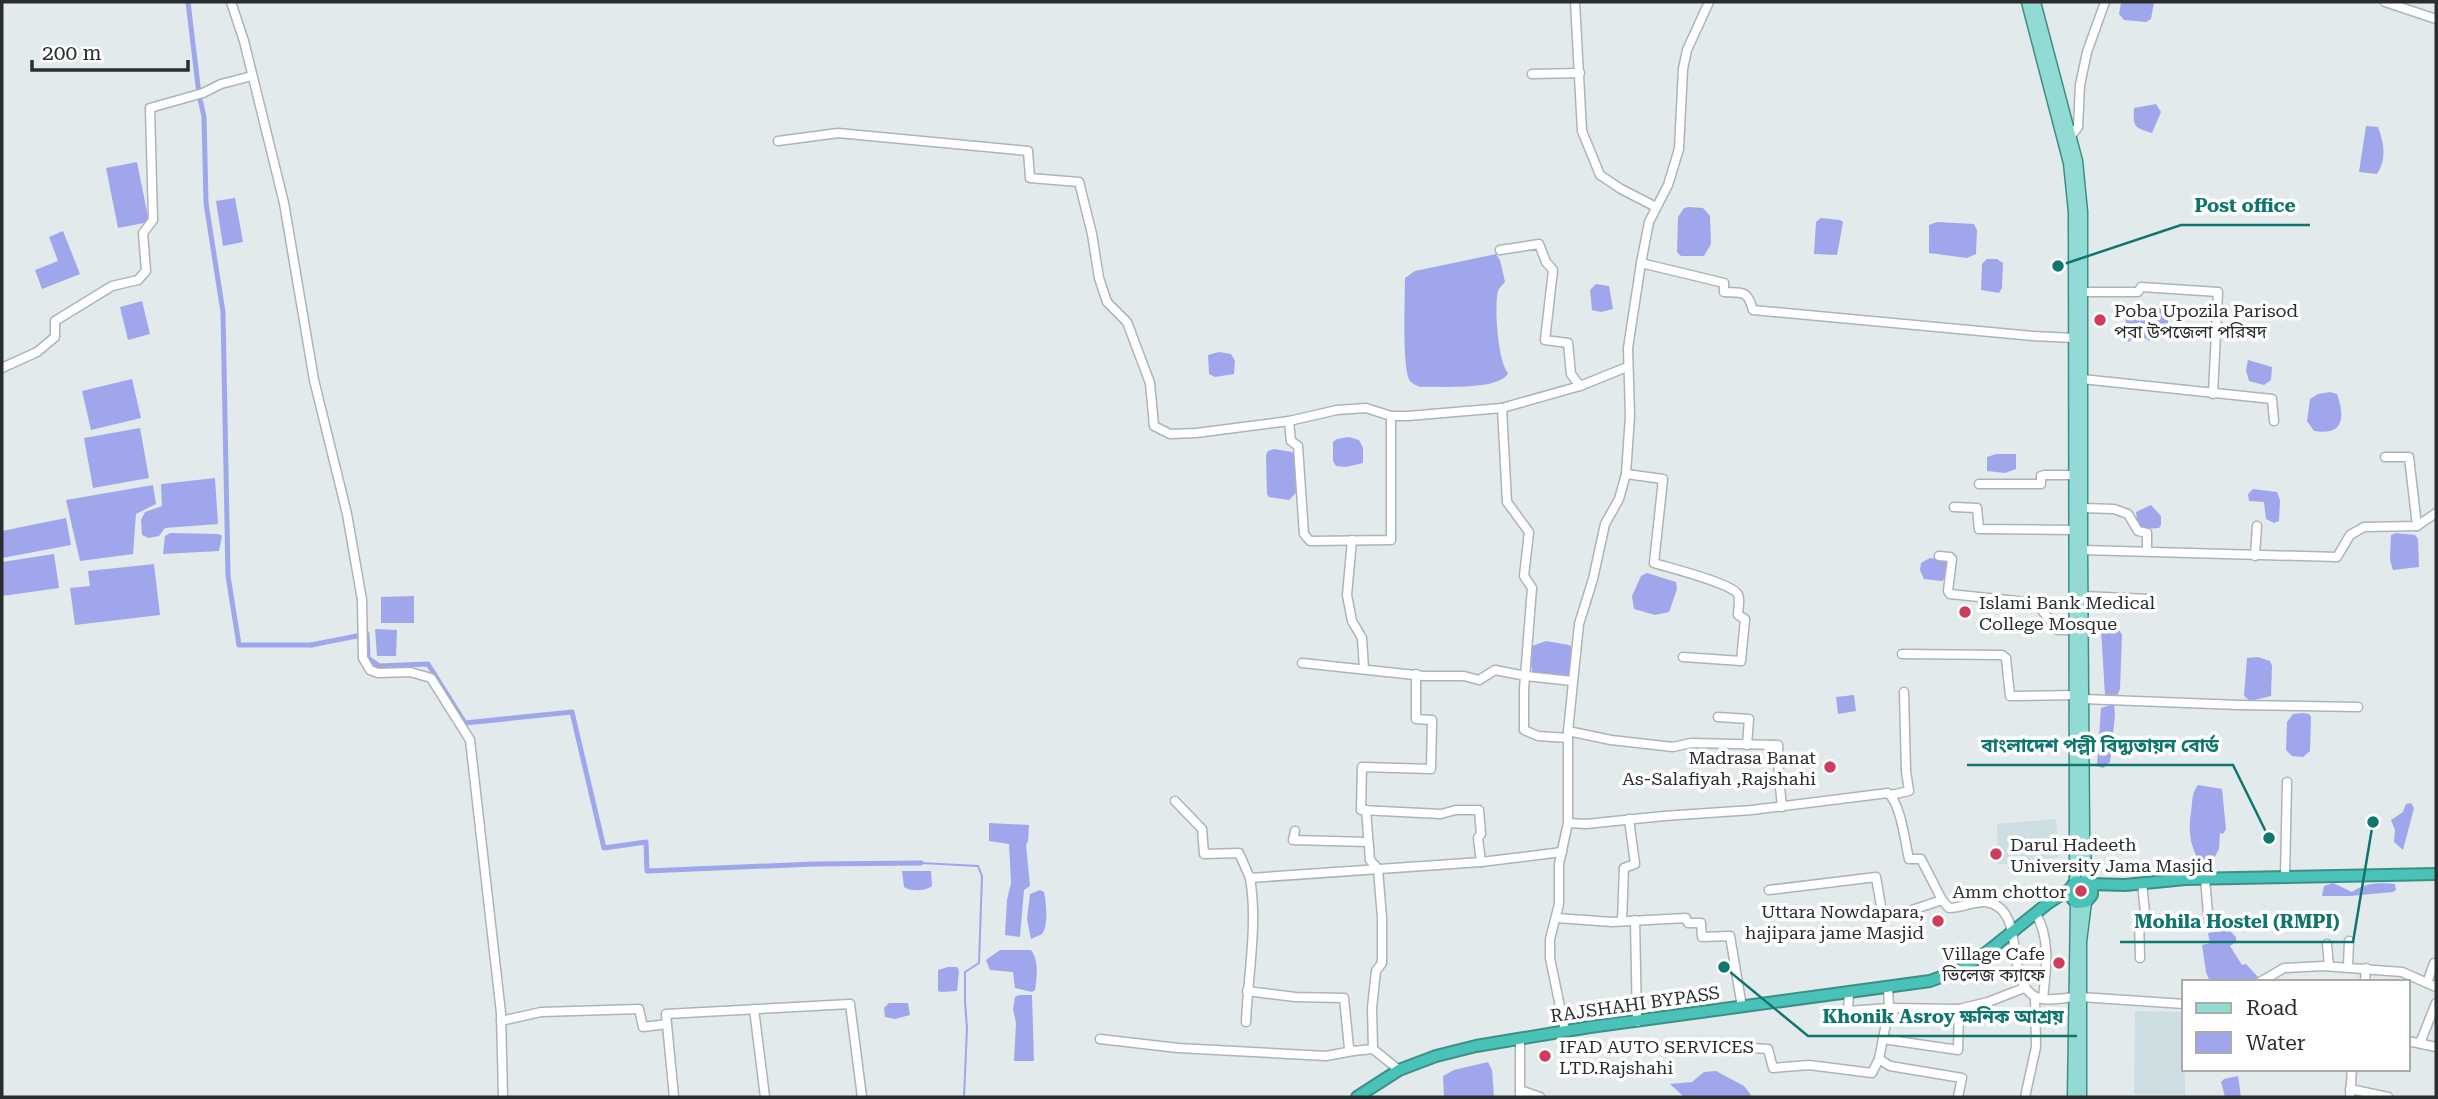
<svg xmlns="http://www.w3.org/2000/svg" width="2438" height="1099" font-family="'Roboto Serif','Noto Sans Bengali',serif">
  <style>
    .built { fill: #cddee2 }
    .water { fill: #a0a6ec }
    .lines { fill: none; stroke-linecap: round; stroke-linejoin: round }
    .stream { stroke: #a0a6ec; stroke-width: 2 }
    .canal { stroke: #a0a6ec; stroke-width: 5 }
    .minor-casing { stroke: #adb4b7; stroke-width: 11 }
    .major-casing { stroke: #3e8e88; stroke-width: 13 }
    .highway-casing { stroke: #3e8e88; stroke-width: 14 }
    .minor { stroke: #fff; stroke-width: 8 }
    .major { stroke: #92dad4; stroke-width: 10 }
    .highway { stroke: #49c2b8; stroke-width: 10 }
    .poi-dot { fill: #ce3e5c; stroke: #fff; stroke-width: 2.5 }
    .labels { text-anchor: middle; dominant-baseline: central; stroke-width: 7; stroke-linejoin: round; paint-order: stroke }
    .poi-label { font-size: 18px; fill: #2a2d2e; stroke: #fff; text-anchor: start }
    .street-label { font-size: 18px; fill: #2a2d2e; stroke: #fff }
    .leader { fill: none; stroke: #0f766e; stroke-width: 2.5 }
    .callout-dot { fill: #0f766e; stroke: #fff; stroke-width: 2.5 }
    .callout-label { font-size: 19px; text-anchor: middle; font-weight: bold; fill: #0f766e; stroke: #fff; stroke-width: 7; stroke-linejoin: round; paint-order: stroke }
  </style>
  <rect width="100%" height="100%" fill="#e2eaec"/>
  <!-- built -->
  <g class="built">
    <path d="M2056,819L2059,857L1998,865L1997,824Z"/>
    <path d="M2135,1011L2184,1012L2185,1095L2134,1094Z"/>
  </g>
  <!-- water -->
  <g class="water">
    <path d="M2121,2H2154L2151,19L2146,22L2124,20L2119,14Z"/>
    <path d="M2156,104L2161,112L2152,133C2134,127 2133,128 2134,108Z"/>
    <path d="M2366,126L2378,127C2384,144 2387,158 2377,174L2359,172Z"/>
    <path d="M137,162L149,222L118,228L106,168Z"/>
    <path d="M235,198L243,242L223,246L216,201Z"/>
    <path d="M1689,207L1703,208L1710,216L1711,244L1704,256H1681L1677,252L1678,217L1684,208Z"/>
    <path d="M1821,218L1840,220L1843,222L1837,255L1814,254L1816,222Z"/>
    <path d="M1937,222L1974,224L1977,230L1976,254L1967,258L1929,253V225Z"/>
    <path d="M63,231L80,274L42,289L35,270L58,261L49,237Z"/>
    <path d="M1496,254L1500,260L1505,282C1502,285 1499,288 1498,291C1494,306 1498,362 1508,373C1500,391 1438,386 1420,387C1416,385 1413,384 1410,381C1402,369 1405,296 1405,278L1415,271Z"/>
    <path d="M1987,259H1997L2003,263L2002,288L1999,293L1981,290L1982,264Z"/>
    <path d="M1596,284L1609,286L1613,309L1601,312L1592,310L1590,290Z"/>
    <path d="M142,301L150,334L128,340L120,307Z"/>
    <path d="M2129,306L2168,309V336L2161,339L2149,341L2141,335L2128,342L2125,337L2126,309Z"/>
    <path d="M1219,352L1231,354L1235,361L1234,374L1215,377L1209,374L1208,355Z"/>
    <path d="M2248,360L2272,367L2271,380L2264,385L2249,381L2246,370Z"/>
    <path d="M132,379L141,418L91,430L82,391Z"/>
    <path d="M2330,392L2337,394C2345,417 2344,436 2314,431L2307,421L2310,399L2318,394Z"/>
    <path d="M140,428L149,478L93,488L84,438Z"/>
    <path d="M1349,437L1359,440L1363,448V463L1346,467L1336,466L1333,461V442L1337,439Z"/>
    <path d="M1274,449L1292,452L1298,465L1297,492L1289,500L1269,497L1267,494L1266,455L1268,451Z"/>
    <path d="M1996,454H2016V469L2005,473L1987,471V457Z"/>
    <path d="M215,478L218,524L165,528L159,536L149,538L142,535L141,520L145,512L162,506L161,484Z"/>
    <path d="M153,485L156,504L136,514L133,554L80,561L66,500Z"/>
    <path d="M2253,489L2277,492L2280,500L2279,521L2274,523L2266,519L2264,502L2249,501L2248,494Z"/>
    <path d="M2151,505L2161,516V525L2159,528L2143,529L2138,526L2136,512Z"/>
    <path d="M66,518L71,545L2,558V531Z"/>
    <path d="M170,533L219,534L222,536L219,551L163,554L165,536Z"/>
    <path d="M2396,533L2415,535L2418,539L2419,567L2393,570L2390,560L2391,535Z"/>
    <path d="M54,554L59,588L2,596V562Z"/>
    <path d="M1930,558L1946,560L1947,576L1942,581L1924,579L1920,570L1921,563Z"/>
    <path d="M154,564L160,615L75,625L70,588L90,586L88,571Z"/>
    <path d="M1647,573L1676,582L1677,589L1669,612L1655,615L1634,609L1632,596L1641,576Z"/>
    <path d="M414,596V623H381V597Z"/>
    <path d="M2117,626L2122,635L2120,689L2117,696L2105,695L2101,629Z"/>
    <path d="M375,629L397,630L396,656H377Z"/>
    <path d="M1546,641L1569,645L1573,648L1571,673L1567,676L1533,674L1530,660L1532,646Z"/>
    <path d="M2258,657L2270,661L2272,666L2271,696L2250,701L2244,696L2247,658Z"/>
    <path d="M1854,695L1856,711L1838,714L1836,697Z"/>
    <path d="M2114,704L2115,715L2110,762L2103,768L2097,766L2101,708Z"/>
    <path d="M2303,713L2309,714L2311,717L2310,751L2303,757L2292,756L2286,750L2287,722L2293,714Z"/>
    <path d="M2198,785L2222,789L2226,829L2223,834L2220,833L2219,849L2210,866L2203,867C2190,847 2188,834 2191,812C2193,801 2191,794 2198,785Z"/>
    <path d="M2411,803L2414,808L2403,850L2394,842L2395,830L2391,820L2403,812L2406,804Z"/>
    <path d="M989,823L1029,825L1028,841L1026,845L1030,886L1024,890L1020,937L1005,935L1007,900L1011,883L1009,844L989,841Z"/>
    <path d="M902,871H931L932,886C926,891 911,892 904,887Z"/>
    <path d="M2333,883L2352,892C2364,883 2379,882 2395,884L2396,890L2393,892L2350,896H2322L2324,886Z"/>
    <path d="M1040,890L1044,892C1046,902 1049,926 1042,934C1039,936 1034,937 1031,939L1027,919L1030,894Z"/>
    <path d="M2221,931H2230L2236,937V942L2230,946L2242,965L2246,964L2258,977L2254,982H2210L2206,972L2202,945L2210,943L2208,933Z"/>
    <path d="M1000,950H1031C1039,960 1037,977 1035,990L1032,992L1015,988L1013,972L990,970L986,960Z"/>
    <path d="M948,967H957L959,971L957,991L941,992L938,991V970Z"/>
    <path d="M1019,995H1032L1034,1061H1014L1016,1023L1013,1009L1015,997Z"/>
    <path d="M889,1003H908L910,1015L895,1019L885,1017L884,1008Z"/>
    <path d="M1488,1062L1492,1070L1494,1097H1444L1443,1076L1454,1070Z"/>
    <path d="M1716,1071L1744,1086L1751,1095L1750,1097H1684L1670,1084L1692,1082L1704,1072Z"/>
    <path d="M2238,1076L2241,1097H2225L2221,1082L2224,1079Z"/>
  </g>
  <g class="lines">
    <!-- stream -->
    <path class="stream" d="M921,863L978,866L982,876L979,963L965,972V1002L967,1028L964,1097"/>
    <!-- canal -->
    <g class="canal">
      <path d="M188,2L199,94L204,117L206,203L223,312L228,576L239,645H312"/>
      <path d="M311,645L367,634L368,658L379,666L428,664L465,723L572,712L604,848L646,842L647,871L814,864L921,863"/>
    </g>
    <defs>
      <g id="minor">
        <path d="M231,2L244,41L284,203L314,380L347,514L362,600L363,658L370,670L378,673L410,672L431,678L470,740L501,1013L503,1097"/>
        <path d="M1575,2L1582,131L1600,175L1621,189L1656,207"/>
        <path d="M2385,2L2436,19"/>
        <path d="M1532,74L1580,73"/>
        <path d="M2071,136L2078,127L2080,85L2087,52L2105,2"/>
        <path d="M778,141L838,133L1028,151L1030,178L1079,182L1092,234L1099,278L1107,302L1127,322L1150,383L1154,426L1170,434L1196,433L1289,421L1337,410L1366,408L1391,416H1408L1502,408L1580,386L1627,367"/>
        <path d="M1500,250L1539,244L1546,262L1553,270L1545,340L1568,343L1571,374L1580,386"/>
        <path d="M1641,263L1724,283V292C1744,293 1747,290 1753,310L2033,336L2074,338"/>
        <path d="M2078,292H2138L2141,287L2218,292L2213,394"/>
        <path d="M2,368L37,352L55,337V321L112,286L138,280L146,271L143,233L153,220L150,108L203,93L221,84L252,76"/>
        <path d="M2082,379L2272,399L2274,421"/>
        <path d="M1502,408L1507,502L1529,532L1524,576L1532,588L1524,689V730L1538,736L1568,738"/>
        <path d="M1289,421L1291,441L1298,446L1304,534L1310,541L1391,540V416"/>
        <path d="M2385,457H2409L2417,526"/>
        <path d="M1626,474L1663,479L1654,563C1670,568 1727,582 1737,593C1741,598 1738,609 1738,615L1745,619L1741,661L1683,657"/>
        <path d="M1979,484H2041V476L2045,475H2074"/>
        <path d="M1954,507L1977,508L1979,529L2074,530"/>
        <path d="M2082,508L2114,509L2128,514L2138,531L2147,533V551"/>
        <path d="M1352,540L1347,595L1352,621L1362,638L1364,669"/>
        <path d="M2082,550L2337,557L2350,535L2364,527L2417,526L2436,513"/>
        <path d="M1939,556L1950,557L1952,559L1948,591L1950,594L2036,603L2058,630H2080"/>
        <path d="M2255,556L2257,526"/>
        <path d="M2082,596L2150,599"/>
        <path d="M1902,654L2002,655L2006,658L2010,696L2076,695"/>
        <path d="M1302,663L1424,676H1464L1479,680L1495,670L1526,676L1572,681"/>
        <path d="M1416,674V719L1432,720V722L1431,769L1362,767L1361,810L1441,814L1456,810H1479L1481,834L1478,838L1481,862"/>
        <path d="M2083,699L2239,705L2358,707"/>
        <path d="M1718,717L1749,719L1747,745"/>
        <path d="M1568,731L1611,740L1673,747L1691,743L1778,745L1779,777L1782,807"/>
        <path d="M1891,795L1909,791L1906,771L1904,692"/>
        <path d="M1175,801L1202,829L1204,854L1239,853L1250,878"/>
        <path d="M1366,810L1370,860L1378,869L1382,918V963L1376,971L1372,1008L1373,1049L1399,1070"/>
        <path d="M1568,823L1586,824L1664,816L1752,810L1888,793C1901,804 1905,842 1909,859H1921L1942,900L1949,908C1962,908 1974,901 1986,902C2029,909 2002,980 2036,997C2045,1002 2064,998 2074,997"/>
        <path d="M1295,831L1293,840L1368,842"/>
        <path d="M2285,877L2287,782"/>
        <path d="M2205,879L2209,925"/>
        <path d="M1769,890L1876,877L1882,912H1906L1942,900"/>
        <path d="M2036,914C2051,940 2046,970 2043,998"/>
        <path d="M1557,918L1612,922L1686,918L1688,923H1701L1702,937L1730,936L1742,1007"/>
        <path d="M1635,920L1637,1022"/>
        <path d="M1622,921L1624,868L1635,864L1629,819"/>
        <path d="M2327,944L2329,966"/>
        <path d="M2140,958L2139,918L2145,913L2142,883"/>
        <path d="M2348,967L2349,941"/>
        <path d="M2260,982L2284,968L2323,966L2402,972L2436,987"/>
        <path d="M2365,982L2366,968"/>
        <path d="M2427,983L2434,963"/>
        <path d="M1888,987L1889,1008L1879,1059L1890,1066L1962,1078L1958,1097"/>
        <path d="M1247,991L1295,997L1344,998L1349,1048L1353,1051L1373,1049"/>
        <path d="M1849,993L1848,1011L1889,1008L1959,1009L1988,1002L2024,988"/>
        <path d="M2081,997L2184,1004"/>
        <path d="M754,1009L765,1097"/>
        <path d="M501,1021L541,1012L639,1009L643,1027L667,1024"/>
        <path d="M1246,1022C1248,974 1258,924 1250,878L1481,862L1562,852"/>
        <path d="M1565,1031L1550,958V939L1559,904V864L1568,823V731L1579,624L1593,579L1605,524L1619,499L1626,474L1630,416L1628,348L1641,263L1649,222L1668,185L1679,149L1683,69L1687,50L1709,2"/>
        <path d="M1100,1039L1178,1048L1326,1056L1353,1051"/>
        <path d="M1883,1039L1958,1050L1959,1009"/>
        <path d="M2408,1041L2436,1047"/>
        <path d="M2420,1043L2436,1003"/>
        <path d="M1735,1047L1768,1049L1773,1068L1809,1065L1872,1073L1879,1059"/>
        <path d="M2350,1089L2388,1097"/>
        <path d="M1520,1090L1540,1097"/>
        <path d="M674,1097L666,1014L850,1004L862,1097"/>
        <path d="M1520,1097V1038"/>
        <path d="M2025,1097L2036,1047L2035,997"/>
        <path d="M2350,1097L2352,1069"/>
      </g>
      <g id="major">
        <path d="M2027,2L2069,163L2074,212L2075,882"/>
        <path d="M2035,2L2077,161L2082,212V550L2084,833L2087,882"/>
        <path d="M2073,1097L2076,903"/>
        <path d="M2081,1097V942L2086,902"/>
      </g>
      <g id="highway">
        <path d="M2090,884L2125,885L2185,879L2436,874"/>
        <path d="M1357,1097L1399,1070L1436,1056L1476,1046L1590,1027L1930,981L1960,970L1987,952L2047,904L2070,889L2075,882H2087L2092,887V895L2086,902L2076,903L2070,896V889"/>
      </g>
    </defs>
    <!-- minor casing -->
    <use href="#minor" class="minor-casing"/>
    <!-- major casing -->
    <use href="#major" class="major-casing"/>
    <!-- highway casing -->
    <use href="#highway" class="highway-casing"/>
    <!-- minor -->
    <use href="#minor" class="minor"/>
    <!-- major -->
    <use href="#major" class="major"/>
    <!-- highway -->
    <use href="#highway" class="highway"/>
  </g>
  <!-- markers -->
  <g class="poi-dot">
    <circle cx="2100" cy="320" r="7"/>
    <circle cx="1965" cy="612" r="7"/>
    <circle cx="1830" cy="767" r="7"/>
    <circle cx="1996" cy="854" r="7"/>
    <circle cx="2081" cy="891" r="7"/>
    <circle cx="1938" cy="921" r="7"/>
    <circle cx="2059" cy="963" r="7"/>
    <circle cx="1545" cy="1056" r="7"/>
  </g>
  <g class="labels">
    <!-- poi labels -->
    <g class="poi-label">
      <text x="2114" y="310">Poba Upozila Parisod<tspan x="2114" dy="21">পবা উপজেলা পরিষদ</tspan></text>
      <text x="1979" y="602">Islami Bank Medical<tspan x="1979" dy="21">College Mosque</tspan></text>
      <text x="1816" y="757" text-anchor="end">Madrasa Banat<tspan x="1816" dy="21">As-Salafiyah ,Rajshahi</tspan></text>
      <text x="2010" y="844">Darul Hadeeth<tspan x="2010" dy="21">University Jama Masjid</tspan></text>
      <text x="2067" y="891" text-anchor="end">Amm chottor</text>
      <text x="1924" y="911" text-anchor="end">Uttara Nowdapara,<tspan x="1924" dy="21">hajipara jame Masjid</tspan></text>
      <text x="2045" y="953" text-anchor="end">Village Cafe<tspan x="2045" dy="21">ভিলেজ ক্যাফে</tspan></text>
      <text x="1559" y="1046">IFAD AUTO SERVICES<tspan x="1559" dy="21">LTD.Rajshahi</tspan></text>
    </g>
    <!-- street labels -->
    <g class="street-label">
      <text transform="translate(1635 1004) rotate(-8)">RAJSHAHI BYPASS</text>
    </g>
  </g>
  <!-- callouts -->
  <path class="leader" d="M2058 266L2181 225H2310M2269 838L2233 765H1967M2373 822L2353 942H2120M1724 967L1808 1036H2077"/>
  <g class="callout-dot">
    <circle cx="2058" cy="266" r="7"/>
    <circle cx="2269" cy="838" r="7"/>
    <circle cx="2373" cy="822" r="7"/>
    <circle cx="1724" cy="967" r="7"/>
  </g>
  <g class="callout-label">
    <text x="2245" y="212">Post office</text>
    <text x="2100" y="752">বাংলাদেশ পল্লী বিদ্যুতায়ন বোর্ড</text>
    <text x="2237" y="928">Mohila Hostel (RMPI)</text>
    <text x="1943" y="1023">Khonik Asroy ক্ষনিক আশ্রয়</text>
  </g>
  <!-- border -->
  <rect width="2438" height="1099" fill="none" stroke="#2a2d2e" stroke-width="7"/>
  <!-- legend -->
  <rect x="2182" y="980" width="228" height="91" fill="#ffffff" stroke="#aaabab" stroke-width="2"/>
  <rect x="2196" y="1003" width="35" height="10" fill="#92dad4" stroke="#aaabab" stroke-width="2"/>
  <text x="2246" y="1015" font-size="21" fill="#2a2d2e">Road</text>
  <rect x="2196" y="1032" width="35" height="21" fill="#a0a6ec" stroke="#aaabab" stroke-width="2"/>
  <text x="2246" y="1050" font-size="21" fill="#2a2d2e">Water</text>
  <!-- scale -->
  <path d="M32 60v10h156v-10" fill="none" stroke="#2a2d2e" stroke-width="3.5"/>
  <text x="42" y="60" font-size="21" fill="#2a2d2e" stroke="#ffffff" stroke-width="5" paint-order="stroke">200 m</text>
</svg>
